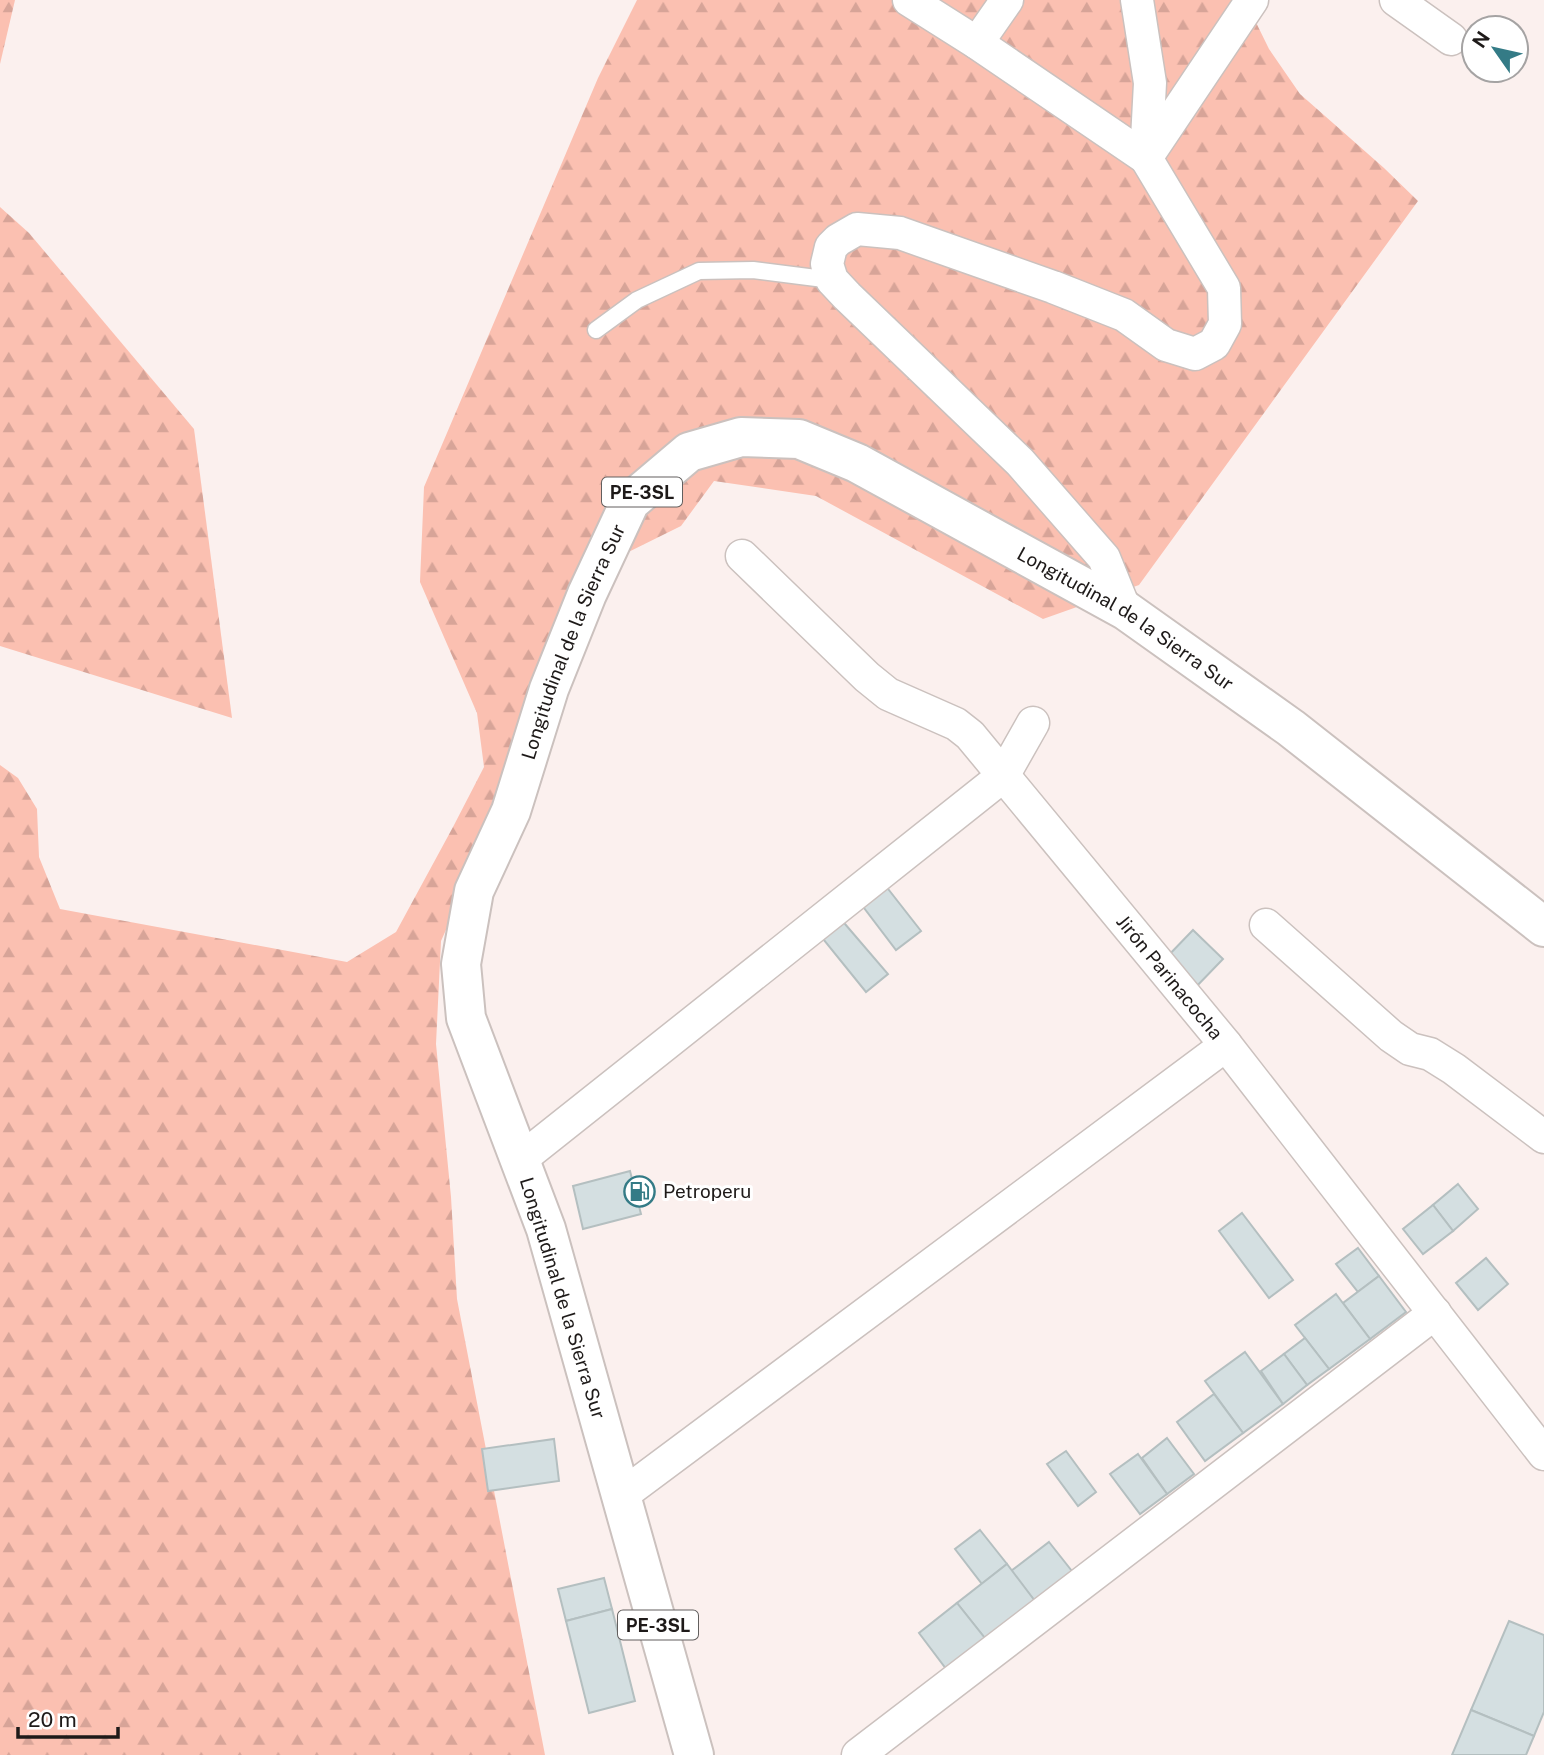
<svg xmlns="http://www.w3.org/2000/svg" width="1544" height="1755" font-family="'Public Sans',sans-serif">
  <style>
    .forest { fill: url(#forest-firs) }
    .building { fill: #d4dfe1; stroke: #b4bfc0; stroke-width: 2 }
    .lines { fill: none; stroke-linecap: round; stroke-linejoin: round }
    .lane-casing { stroke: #cbc1be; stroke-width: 19 }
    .street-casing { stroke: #cbc1be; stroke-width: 35 }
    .primary-casing { stroke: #cbc1be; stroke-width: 42 }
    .lane { stroke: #fff; stroke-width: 16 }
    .street { stroke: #fff; stroke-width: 32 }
    .primary { stroke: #fff; stroke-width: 38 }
    .labels { text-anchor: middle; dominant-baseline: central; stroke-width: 6; stroke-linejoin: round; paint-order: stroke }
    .shield { fill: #fff; stroke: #625f5e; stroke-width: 2 }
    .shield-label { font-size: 18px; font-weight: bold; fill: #1e1a19 }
    .street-label { font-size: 19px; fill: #1e1a19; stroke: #fff }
    .poi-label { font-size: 19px; fill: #1e1a19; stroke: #fff; text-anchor: start }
  </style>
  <defs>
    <pattern id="forest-firs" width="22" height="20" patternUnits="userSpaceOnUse" patternTransform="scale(1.75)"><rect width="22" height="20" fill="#fbc0b1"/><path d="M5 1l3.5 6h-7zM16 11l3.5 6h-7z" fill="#d7a498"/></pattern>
  </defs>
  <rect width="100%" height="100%" fill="#fbf0ee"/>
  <!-- forest -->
  <g class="forest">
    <path d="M0,0H15L0,64Z"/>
    <path d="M637,0H1245L1269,49L1300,94L1384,168L1418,201L1139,585L1043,619L816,496L714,481L681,526L584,574L487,838L441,941L436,1044L451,1197L457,1299L545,1755H0V765L18,778L37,809L39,857L60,909L347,962L396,932L453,827L484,767L477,713L420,582L424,487L598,78Z"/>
    <path d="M0,207L29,233L194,429L232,718L0,646Z"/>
  </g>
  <!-- building -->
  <g class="building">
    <path d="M885,885L921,931L896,950L861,904Z"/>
    <path d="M839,917L888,974L866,992L819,934Z"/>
    <path d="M1193,930L1223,959L1193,990L1164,960Z"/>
    <path d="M630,1171L641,1214L583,1229L573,1186Z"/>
    <path d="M1458,1184L1478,1209L1453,1231L1433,1205Z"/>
    <path d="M1433,1205L1453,1231L1423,1254L1403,1229Z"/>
    <path d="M1242,1213L1293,1280L1269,1298L1219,1231Z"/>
    <path d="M1358,1248L1379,1276L1358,1292L1336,1264Z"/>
    <path d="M1486,1258L1508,1284L1478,1310L1456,1283Z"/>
    <path d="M1379,1276L1406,1312L1370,1339L1343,1303Z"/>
    <path d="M1336,1294L1370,1339L1329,1369L1295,1325Z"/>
    <path d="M1305,1338L1329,1369L1307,1385L1284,1354Z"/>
    <path d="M1245,1352L1283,1404L1243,1433L1205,1381Z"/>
    <path d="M1284,1354L1307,1385L1283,1404L1261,1371Z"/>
    <path d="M1214,1394L1243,1433L1205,1461L1177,1422Z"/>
    <path d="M1167,1438L1194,1474L1167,1494L1142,1458Z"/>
    <path d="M554,1439L559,1481L488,1491L482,1449Z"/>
    <path d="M1066,1451L1096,1492L1078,1506L1047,1464Z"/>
    <path d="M1138,1454L1167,1494L1140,1514L1110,1474Z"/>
    <path d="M980,1530L1007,1564L982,1584L955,1549Z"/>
    <path d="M1049,1542L1079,1580L1041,1609L1011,1571Z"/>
    <path d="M1007,1564L1041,1609L992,1647L957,1603Z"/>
    <path d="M604,1578L612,1609L566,1621L558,1589Z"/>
    <path d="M957,1603L992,1647L953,1678L919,1633Z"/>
    <path d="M612,1609L635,1701L589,1713L566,1621Z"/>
    <path d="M1509,1621L1544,1635V1712L1534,1736L1471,1710Z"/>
    <path d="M1471,1710L1534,1736L1526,1755H1452Z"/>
  </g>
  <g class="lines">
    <defs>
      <path id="lane" d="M596,330L637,300L699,271L753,270L832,280"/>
      <g id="street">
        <path d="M909,0L977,43L1146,158L1252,0"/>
        <path d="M1396,0L1451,39"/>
        <path d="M977,43L1007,0"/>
        <path id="s1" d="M742,556L867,677L888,694L956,724L970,735L1226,1045L1544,1454"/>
        <path d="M1125,610L1104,558L1020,462L847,296L832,280L827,264L831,247L838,240L857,229L900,233L1053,287L1124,315L1166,345L1195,354L1214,344L1225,324L1224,288L1146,158L1150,83L1137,0"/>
        <path d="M1266,925L1391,1036L1410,1049L1430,1054L1454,1069L1544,1137"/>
        <path d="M521,1159L1003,776L1033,723"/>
        <path d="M621,1496L1226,1045"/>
        <path d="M858,1755L1435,1313"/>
      </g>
      <g id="primary">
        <path id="s2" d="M694,1755L546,1229L466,1018L461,964L474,891L511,811L549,689L587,594L630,502L689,452L741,437L799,439L857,463L1125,610L1291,728L1544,927"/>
      </g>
    </defs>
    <!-- lane casing -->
    <use href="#lane" class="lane-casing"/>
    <!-- street casing -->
    <use href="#street" class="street-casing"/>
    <!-- primary casing -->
    <use href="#primary" class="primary-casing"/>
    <!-- lane -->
    <use href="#lane" class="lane"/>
    <!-- street -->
    <use href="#street" class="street"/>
    <!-- primary -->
    <use href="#primary" class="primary"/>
  </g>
  <!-- icons -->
  <defs>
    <symbol id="fuel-ring" viewBox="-11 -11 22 22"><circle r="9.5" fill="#fff" stroke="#347b86" stroke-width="1.5"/><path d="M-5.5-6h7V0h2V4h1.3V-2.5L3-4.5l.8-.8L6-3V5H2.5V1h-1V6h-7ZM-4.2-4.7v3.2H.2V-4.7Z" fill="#347b86"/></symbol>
  </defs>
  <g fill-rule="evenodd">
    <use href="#fuel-ring" x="622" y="1174" width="35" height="35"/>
  </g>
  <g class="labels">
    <!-- shield labels -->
    <g class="shield">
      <rect x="602" y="477.5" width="80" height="29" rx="5"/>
      <rect x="618" y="1610.5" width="80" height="29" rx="5"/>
    </g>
    <g class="shield-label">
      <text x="642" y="492">PE-3SL</text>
      <text x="658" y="1625">PE-3SL</text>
    </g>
    <!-- street labels -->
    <g class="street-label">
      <text stroke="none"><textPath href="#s2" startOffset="1883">Longitudinal de la Sierra Sur</textPath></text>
      <text stroke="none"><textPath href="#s2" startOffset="1169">Longitudinal de la Sierra Sur</textPath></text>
      <text stroke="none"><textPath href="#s1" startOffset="607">Jirón Parinacocha</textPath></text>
      <text transform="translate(563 1298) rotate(73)">Longitudinal de la Sierra Sur</text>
    </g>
    <!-- poi labels -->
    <g class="poi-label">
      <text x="663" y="1191">Petroperu</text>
    </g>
  </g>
  <!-- north arrow -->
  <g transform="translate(1495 49) rotate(304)"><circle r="33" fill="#ffffff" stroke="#a5a3a3" stroke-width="2"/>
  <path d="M0-5L12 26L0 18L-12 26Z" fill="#347b86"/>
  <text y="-10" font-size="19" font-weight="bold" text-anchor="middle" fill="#1e1a19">N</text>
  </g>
  <!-- scale -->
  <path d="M18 1727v10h100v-10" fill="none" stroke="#1e1a19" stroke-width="3.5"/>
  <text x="28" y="1727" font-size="21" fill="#1e1a19" stroke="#ffffff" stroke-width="5" paint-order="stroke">20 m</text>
</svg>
